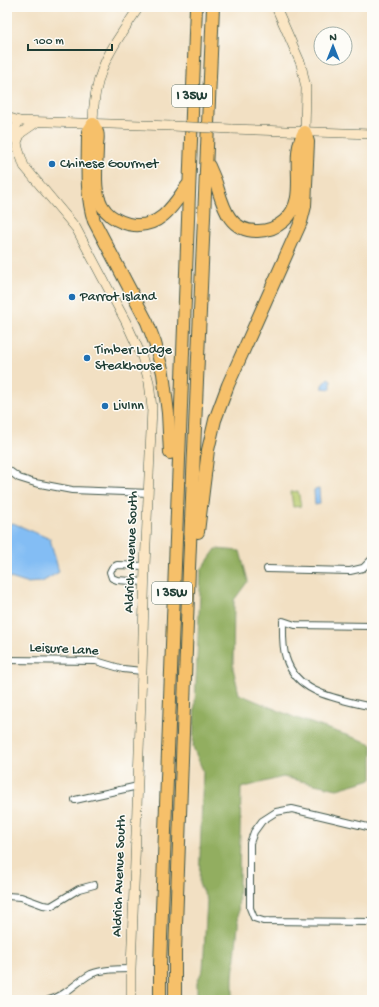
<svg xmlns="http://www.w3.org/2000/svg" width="379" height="1007" font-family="'Gochi Hand',sans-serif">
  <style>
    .green { fill: #b8ca6e; stroke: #6c8451 }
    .forest { fill: #92ae61; stroke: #58764a }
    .water { fill: #83bdf4; stroke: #517d94 }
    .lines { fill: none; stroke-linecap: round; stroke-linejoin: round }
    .street-casing { stroke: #3f5549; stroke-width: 8 }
    .secondary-casing { stroke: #3f5549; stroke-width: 10 }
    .highway-casing { stroke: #3f5549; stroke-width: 14 }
    .street { stroke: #fff; stroke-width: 6 }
    .secondary { stroke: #fbe6c4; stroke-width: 9 }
    .highway { stroke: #f6c06b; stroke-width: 12 }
    .secondary-bridge-casing { stroke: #3f5549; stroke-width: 10; stroke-linecap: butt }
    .secondary-bridge { stroke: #fbe6c4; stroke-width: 9 }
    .poi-dot { fill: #1f6fb2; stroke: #fdfcf7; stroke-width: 1.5 }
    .labels { text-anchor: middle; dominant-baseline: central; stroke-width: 3; stroke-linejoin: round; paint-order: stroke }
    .shield { fill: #fdfcf7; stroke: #62766e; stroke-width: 1 }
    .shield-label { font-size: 13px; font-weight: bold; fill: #1f3d34 }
    .poi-label { font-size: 14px; fill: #1f3d34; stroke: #fdfcf7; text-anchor: start }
    .street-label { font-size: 14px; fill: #1f3d34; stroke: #fdfcf7 }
  </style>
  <rect width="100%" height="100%" fill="#fdfcf7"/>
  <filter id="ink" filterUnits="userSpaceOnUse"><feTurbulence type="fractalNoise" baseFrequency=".025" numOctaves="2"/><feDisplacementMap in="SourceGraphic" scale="8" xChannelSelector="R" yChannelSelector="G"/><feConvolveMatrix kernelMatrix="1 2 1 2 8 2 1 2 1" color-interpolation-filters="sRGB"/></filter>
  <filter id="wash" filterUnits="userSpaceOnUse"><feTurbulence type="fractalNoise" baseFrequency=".012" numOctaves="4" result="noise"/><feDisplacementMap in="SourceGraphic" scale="16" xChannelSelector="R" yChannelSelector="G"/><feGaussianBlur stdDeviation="0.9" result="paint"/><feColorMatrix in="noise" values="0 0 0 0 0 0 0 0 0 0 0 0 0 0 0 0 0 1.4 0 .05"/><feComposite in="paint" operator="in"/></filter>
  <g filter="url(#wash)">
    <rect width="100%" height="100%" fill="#f2e0c3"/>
    <!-- green -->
    <path class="green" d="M298,491L301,506L293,507L291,492Z"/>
    <!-- forest -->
    <path class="forest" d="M216,549L240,551L248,581L234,600L233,668L239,694L296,718L370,743L372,745V779L337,789L283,777L241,788L238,926L233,977V1000H197V982L203,969L207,900L199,884L203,771L193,747L201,570Z"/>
    <!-- water -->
    <g class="water">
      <path d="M328,378L331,380V389L322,388V385Z"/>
      <path d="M319,489L320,504L315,505L314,490Z"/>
      <path d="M13,523L50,539L59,572L42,582L26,583L7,577V524Z"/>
    </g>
  </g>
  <g filter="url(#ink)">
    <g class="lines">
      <defs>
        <g id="street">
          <path d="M7,469L19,478L35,483L72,490L149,493"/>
          <path d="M267,569L350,571L363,568L372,559"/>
          <path d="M144,582L117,580L112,578L110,572L112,568L117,565L145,566"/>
          <path d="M372,626L295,625L283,621C283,634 282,646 286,658C297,695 340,699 372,707"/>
          <path d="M7,660L96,661L123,669L142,671"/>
          <path d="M75,800L138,786"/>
          <path d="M372,828L292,809L276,812L262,821L254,832L250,843V908L254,918L263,921L372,922"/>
          <path d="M7,896L21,897L43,905L51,906L79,889L94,885"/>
          <path d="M49,1000C66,996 76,982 91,974C103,969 118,969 131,969"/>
        </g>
        <g id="secondary">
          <path d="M276,7L301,64L306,88L305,132"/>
          <path d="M7,117L19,121L172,126"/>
          <path d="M37,122L21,133L17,142L18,148L24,166L76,228L126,322L142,357L149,382L152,408L145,566L142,671L131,969V1000"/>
          <path d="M93,124C93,71 111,49 139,7"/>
          <path d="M231,129L372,134"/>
          <path d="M17,142C12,135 15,128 19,121"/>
        </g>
        <g id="highway">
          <path d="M93,124L88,132C88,162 85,193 94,221L147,322L155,343L163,373L168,413L170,453"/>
          <path d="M93,124C94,126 96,129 97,132C99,136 97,142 97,147C97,170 90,200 111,216C118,221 125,224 134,225C161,227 173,206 187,186"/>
          <path d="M209,166C211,171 214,177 216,183C223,205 228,232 258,231C267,231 277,227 284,221C310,199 289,162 303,134"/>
          <path d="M198,532L208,450L215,420L228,385L301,222L305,206L308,142L305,132"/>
          <path d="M160,1000V964C170,645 181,326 196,7"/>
          <path d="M175,1000V952L189,568L213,7"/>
        </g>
      </defs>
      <!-- street casing -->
      <use href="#street" class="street-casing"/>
      <!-- secondary casing -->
      <use href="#secondary" class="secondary-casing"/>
      <!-- highway casing -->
      <use href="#highway" class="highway-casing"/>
      <!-- street -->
      <use href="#street" class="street"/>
      <!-- secondary -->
      <use href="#secondary" class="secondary"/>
      <!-- highway -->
      <use href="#highway" class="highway"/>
      <defs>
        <path id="secondary-bridge" d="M172,126L231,129"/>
      </defs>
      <!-- secondary-bridge casing -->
      <use href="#secondary-bridge" class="secondary-bridge-casing"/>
      <!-- secondary-bridge -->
      <use href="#secondary-bridge" class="secondary-bridge"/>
    </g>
  </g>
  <!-- markers -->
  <g class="poi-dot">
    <circle cx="52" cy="164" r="4"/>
    <circle cx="72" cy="297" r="4"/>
    <circle cx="87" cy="358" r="4"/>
    <circle cx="105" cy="406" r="4"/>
  </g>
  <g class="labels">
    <!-- shield labels -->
    <g class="shield">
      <rect x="172" y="85" width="40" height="22" rx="3"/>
      <rect x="152" y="582" width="40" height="22" rx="3"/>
    </g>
    <g class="shield-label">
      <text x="192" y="96">I 35W</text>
      <text x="172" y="593">I 35W</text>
    </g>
    <!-- poi labels -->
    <g class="poi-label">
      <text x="60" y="164">Chinese Gourmet</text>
      <text x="80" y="297">Parrot Island</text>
      <text x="95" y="350">Timber Lodge<tspan x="95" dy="16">Steakhouse</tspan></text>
      <text x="113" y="406">LivInn</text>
    </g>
    <!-- street labels -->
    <g class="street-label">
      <text transform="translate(132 552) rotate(-88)">Aldrich Avenue South</text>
      <text transform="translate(64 650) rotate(3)">Leisure Lane</text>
      <text transform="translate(120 876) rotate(-88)">Aldrich Avenue South</text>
    </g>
  </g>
  <!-- margin -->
  <rect width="379" height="1007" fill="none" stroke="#fdfcf7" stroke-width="24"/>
  <!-- north arrow -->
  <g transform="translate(333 46)"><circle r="19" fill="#fdfcf7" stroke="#a4b0a9"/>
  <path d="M0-3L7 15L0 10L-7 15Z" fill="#1f6fb2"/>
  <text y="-6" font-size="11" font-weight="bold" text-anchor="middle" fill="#1f3d34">N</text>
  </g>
  <!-- scale -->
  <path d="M28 44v6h84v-6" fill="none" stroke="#1f3d34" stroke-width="2"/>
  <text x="34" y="44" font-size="12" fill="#1f3d34" stroke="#fdfcf7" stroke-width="3" paint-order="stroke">100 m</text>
</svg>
